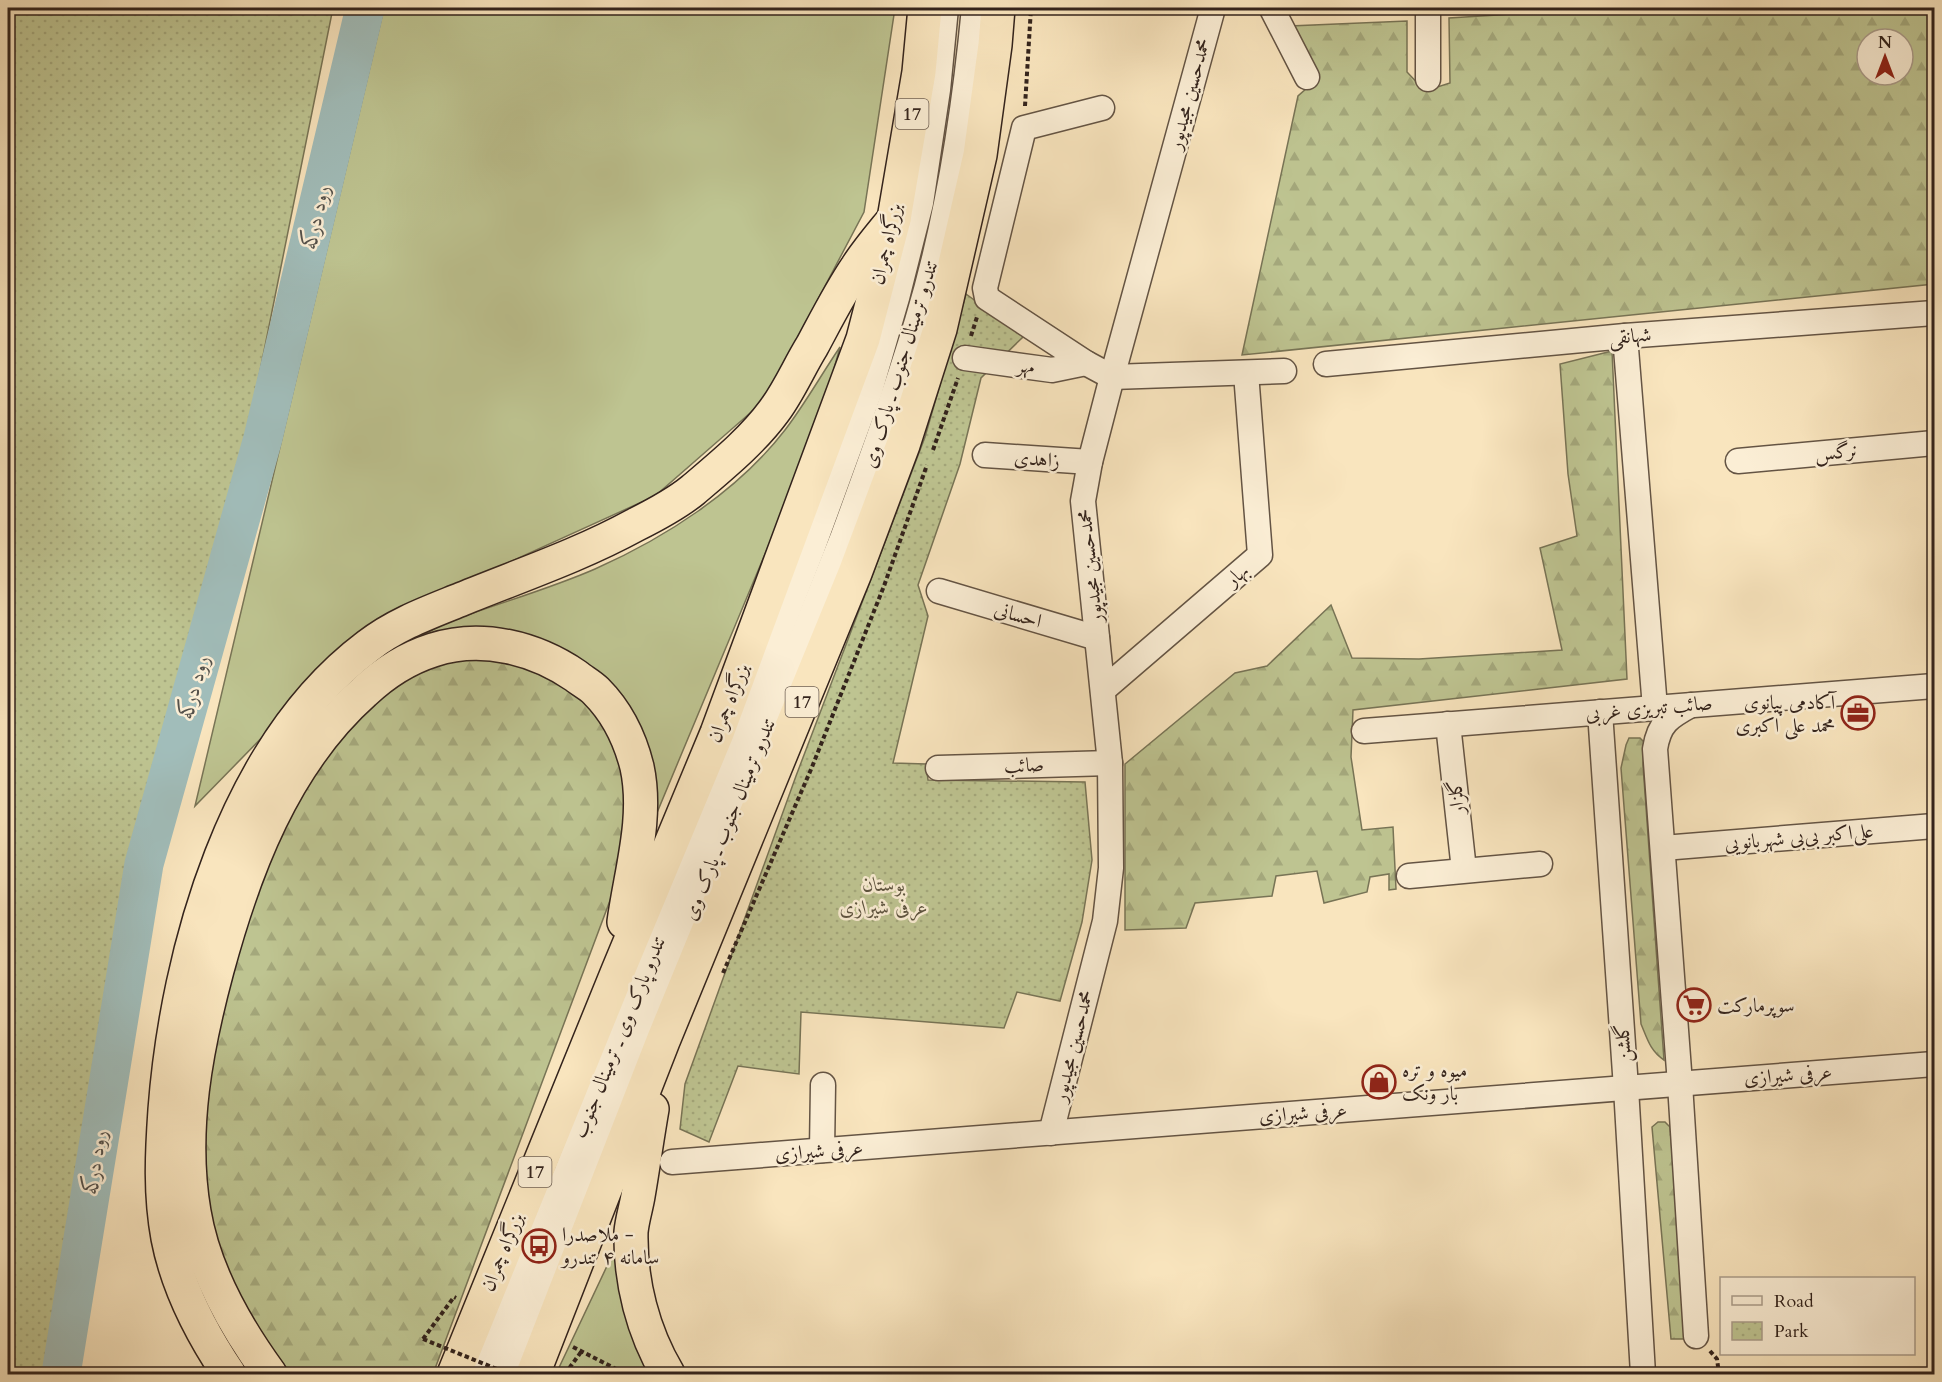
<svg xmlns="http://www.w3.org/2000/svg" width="1942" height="1382" font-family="Cardo,Amiri,serif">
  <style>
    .grass { fill: #bec491; stroke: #787456; stroke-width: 1.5 }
    .forest { fill: url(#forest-firs); stroke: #787456; stroke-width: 1.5; fill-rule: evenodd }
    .park { fill: url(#park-dots); stroke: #787456; stroke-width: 1.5 }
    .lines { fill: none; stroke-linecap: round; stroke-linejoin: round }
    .river { stroke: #a1bdba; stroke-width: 39 }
    .minor-casing { stroke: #645444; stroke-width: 27 }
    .highway-casing { stroke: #33231c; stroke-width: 36 }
    .path { stroke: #33231c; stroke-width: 4; stroke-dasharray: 4.5 3; stroke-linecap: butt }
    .minor { stroke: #fbeed5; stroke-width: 24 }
    .highway { stroke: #f9e5be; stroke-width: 33 }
    .path-bridge { stroke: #33231c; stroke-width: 4; stroke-dasharray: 4.5 3; stroke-linecap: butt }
    .labels { text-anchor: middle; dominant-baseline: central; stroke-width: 5; stroke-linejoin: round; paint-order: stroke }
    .shield { fill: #fbeed5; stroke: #6f6054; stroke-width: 1.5 }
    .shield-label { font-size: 18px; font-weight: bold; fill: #33231c }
    .street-label { font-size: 20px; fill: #33231c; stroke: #fbeed5 }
    .poi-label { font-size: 20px; fill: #33231c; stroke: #fbeed5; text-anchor: start }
    .park-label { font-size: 20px; font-style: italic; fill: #5d533f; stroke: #fbeed5 }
    .water-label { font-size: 21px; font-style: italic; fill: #54514b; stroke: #fbeed5 }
  </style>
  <defs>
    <pattern id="forest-firs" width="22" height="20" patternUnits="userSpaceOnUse" patternTransform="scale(1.5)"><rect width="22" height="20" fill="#bec491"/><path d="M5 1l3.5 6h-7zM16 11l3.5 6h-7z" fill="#a4a87c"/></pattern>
    <pattern id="park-dots" width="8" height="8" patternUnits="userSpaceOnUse" patternTransform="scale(1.5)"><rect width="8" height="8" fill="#bec491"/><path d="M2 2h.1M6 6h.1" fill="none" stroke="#a4a87c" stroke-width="1.8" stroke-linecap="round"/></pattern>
  </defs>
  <rect width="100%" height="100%" fill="#f9e5be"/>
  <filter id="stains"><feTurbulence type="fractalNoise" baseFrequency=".00333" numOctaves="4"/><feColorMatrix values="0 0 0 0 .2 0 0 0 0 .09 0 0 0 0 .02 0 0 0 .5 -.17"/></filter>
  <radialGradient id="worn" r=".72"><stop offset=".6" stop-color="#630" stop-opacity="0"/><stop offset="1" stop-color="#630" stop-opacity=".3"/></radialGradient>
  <!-- grass -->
  <g class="grass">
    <path d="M384,8H895L864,212L765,400L655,496L373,624L195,806Z"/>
    <path d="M840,347L818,427L656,815L402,647C416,639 431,630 446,623C495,604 547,590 595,569C665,538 738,491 785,430C805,404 821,375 840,347Z"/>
    <path d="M616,1247L657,1374H556Z"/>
  </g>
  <!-- forest -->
  <g class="forest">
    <path d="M1536,8H1934V284L1242,355L1298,96L1316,80L1290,26L1407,21V72L1425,91L1450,83L1449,18L1531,13ZM1867,39H1903V75H1867Z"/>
    <path d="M1612,351L1627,679L1353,710L1351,757L1362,830L1393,827L1396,889L1389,890V874L1370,877L1367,892L1324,903L1317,871L1276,876L1272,896L1195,903L1186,928L1125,930V764L1235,673L1267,666L1331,605L1352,658L1419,659L1562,650L1540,548L1577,536L1568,474L1560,364Z"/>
    <path d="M469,656L537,667L589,700L627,765L621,871L433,1374H283L212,1246L200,1114L228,971L286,817L337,737L411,671Z"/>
    <path d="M1629,738H1640L1644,742L1643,765L1664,1060C1650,1051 1647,1038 1641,1024L1621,768L1626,745Z"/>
    <path d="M1658,1122H1665L1670,1127L1687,1333L1684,1339H1671L1652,1127Z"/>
  </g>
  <!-- park -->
  <g class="park">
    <path d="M8,8H333L111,1112L73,1374H8Z"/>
    <path d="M966,294L1024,336L981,378L960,464L918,585L928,616L893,763L926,764L928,780L1085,782L1092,860L1082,922L1060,1001L1017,992L1004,1028L801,1012L799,1074L738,1066L709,1142L680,1129L685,1084L796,776L925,437Z"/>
  </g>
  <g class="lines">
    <!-- river -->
    <path class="river" d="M61,1374L144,864L263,438L365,8"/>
    <defs>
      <g id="minor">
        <path d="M1276,8L1272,9L1307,77"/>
        <path d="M1428,8V79"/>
        <path d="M1102,108L1024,128L985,288L987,298L1086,363L1112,377L1284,371"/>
        <path d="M1625,336L1655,708"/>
        <path d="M965,358L1052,370L1086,363"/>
        <path d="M1326,364L1625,336L1934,313"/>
        <path d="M985,455L1090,462"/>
        <path d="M1738,461L1934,443"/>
        <path d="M939,591L1097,638"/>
        <path d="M1103,690L1260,555L1246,373"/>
        <path d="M1691,705C1669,717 1659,723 1655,749L1680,1084L1696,1336"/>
        <path d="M1600,712L1626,1088L1643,1374"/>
        <path d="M1448,724L1464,870"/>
        <path d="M1364,731L1934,686"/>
        <path d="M938,768L1110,763"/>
        <path d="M1663,848L1934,826"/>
        <path d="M1409,876L1540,864"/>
        <path d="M1051,1133L1105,921L1111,868L1110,763L1083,501L1090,462L1112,377L1213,8"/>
        <path d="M822,1150L823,1085"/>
        <path d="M672,1162L1934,1064"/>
        <path d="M481,1374L566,1173L813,547L870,391L897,298L921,203L938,90L946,8"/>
        <path d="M506,1374L843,536C869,465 895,394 917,321C948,219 964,113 974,8"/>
      </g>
      <g id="highway">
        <path d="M652,1109C647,1138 643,1167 638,1196C636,1208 632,1220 631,1232C630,1282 643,1332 668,1374"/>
        <path d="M229,1374C202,1334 177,1285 168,1238C160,1195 162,1153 165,1110C177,951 235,746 368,646C396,624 430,612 462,599C521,575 580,555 635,525C655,515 676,504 693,490C721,466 752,441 774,411C789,391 799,367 812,346C826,320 840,292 857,267C868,250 881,235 894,219"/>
        <path d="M270,1374C235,1326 204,1272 194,1212C180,1131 196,1048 217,970C244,870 284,763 364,692C383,674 408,658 433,650C482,634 535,648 576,676C582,681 590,685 596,691C616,711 630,739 637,767C648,818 631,871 624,922"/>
        <path d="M454,1374L618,971L717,733L863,339L894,219L919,72L925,8"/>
        <path d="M533,1374L663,1041L855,573L903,445L940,329L980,155L995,45L998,8"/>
      </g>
    </defs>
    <!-- minor casing -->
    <use href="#minor" class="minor-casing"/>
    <!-- highway casing -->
    <use href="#highway" class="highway-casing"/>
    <!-- path -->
    <g class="path">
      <path d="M1025,106L1031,8"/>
      <path d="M971,336L977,317"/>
      <path d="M933,450L958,378"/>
      <path d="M723,973L812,767L884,586L927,465"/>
      <path d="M423,1339L454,1297L456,1298"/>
      <path d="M573,1347L626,1374"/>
      <path d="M1710,1351L1717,1359L1719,1374"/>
      <path d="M565,1374L581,1352"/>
    </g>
    <!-- minor -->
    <use href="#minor" class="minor"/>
    <!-- highway -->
    <use href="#highway" class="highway"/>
    <!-- path-bridge -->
    <path class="path-bridge" d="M423,1339L509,1374"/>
  </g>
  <!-- icons -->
  <defs>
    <symbol id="office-ring" viewBox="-11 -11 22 22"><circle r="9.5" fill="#fbeed5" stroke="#8f2418" stroke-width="1.5"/><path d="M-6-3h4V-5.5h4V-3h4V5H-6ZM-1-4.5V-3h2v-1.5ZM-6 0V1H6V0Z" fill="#8f2418"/></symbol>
    <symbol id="supermarket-ring" viewBox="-11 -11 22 22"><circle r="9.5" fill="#fbeed5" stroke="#8f2418" stroke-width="1.5"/><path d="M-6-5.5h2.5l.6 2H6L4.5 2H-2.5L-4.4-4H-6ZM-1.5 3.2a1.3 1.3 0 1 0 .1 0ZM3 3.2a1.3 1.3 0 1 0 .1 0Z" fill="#8f2418"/></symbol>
    <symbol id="shop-ring" viewBox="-11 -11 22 22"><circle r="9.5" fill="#fbeed5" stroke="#8f2418" stroke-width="1.5"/><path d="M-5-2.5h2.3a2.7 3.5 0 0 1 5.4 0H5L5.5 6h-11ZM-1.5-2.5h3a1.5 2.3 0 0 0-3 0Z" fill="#8f2418"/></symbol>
    <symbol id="bus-ring" viewBox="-11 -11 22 22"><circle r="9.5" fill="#fbeed5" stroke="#8f2418" stroke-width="1.5"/><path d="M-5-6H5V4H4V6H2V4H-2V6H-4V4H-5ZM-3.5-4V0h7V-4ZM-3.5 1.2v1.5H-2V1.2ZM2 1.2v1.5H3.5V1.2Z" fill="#8f2418"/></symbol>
  </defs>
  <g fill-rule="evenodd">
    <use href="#office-ring" x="1839" y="694" width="38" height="38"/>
    <use href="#supermarket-ring" x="1675" y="986" width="38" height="38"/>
    <use href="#shop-ring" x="1360" y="1063" width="38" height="38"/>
    <use href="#bus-ring" x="520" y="1227" width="38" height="38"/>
  </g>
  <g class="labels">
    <!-- shield labels -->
    <g class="shield">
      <rect x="895.5" y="99" width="33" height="30" rx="4.5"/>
      <rect x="785.5" y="687" width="33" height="30" rx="4.5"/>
      <rect x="518.5" y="1157" width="33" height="30" rx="4.5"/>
    </g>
    <g class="shield-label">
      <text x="912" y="114">17</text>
      <text x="802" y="702">17</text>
      <text x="535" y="1172">17</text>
    </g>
    <!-- street labels -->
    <g class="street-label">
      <text transform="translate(1189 94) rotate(-75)">محمدحسین مجیدپور</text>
      <text transform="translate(886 244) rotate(-77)">بزرگراه چمران</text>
      <text transform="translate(1630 336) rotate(-5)">شهانقی</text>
      <text transform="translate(900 364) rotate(-73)">تندرو ترمینال جنوب ـ پارک وی</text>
      <text transform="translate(1026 366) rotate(8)">مهر</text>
      <text transform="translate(1836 452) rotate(-5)">نرگس</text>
      <text transform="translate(1037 459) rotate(4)">زاهدی</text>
      <text transform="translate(1090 566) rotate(-96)">محمدحسین مجیدپور</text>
      <text transform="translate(1237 575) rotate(-41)">بهار</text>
      <text transform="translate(1018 615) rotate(16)">احسانی</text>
      <text transform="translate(728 703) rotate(-69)">بزرگراه چمران</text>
      <text transform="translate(1649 708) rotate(-5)">صائب تبریزی غربی</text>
      <text transform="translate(1024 765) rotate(-2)">صائب</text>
      <text transform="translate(1456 797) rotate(-96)">گلزار</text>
      <text transform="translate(729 819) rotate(-68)">تندرو ترمینال جنوب ـ پارک وی</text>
      <text transform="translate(1799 837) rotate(-5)">علی‌اکبر بی‌بی شهربانویی</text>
      <text transform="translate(619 1037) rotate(-68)">تندرو پارک وی ـ ترمینال جنوب</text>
      <text transform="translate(1623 1043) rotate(-94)">گلشن</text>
      <text transform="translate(1073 1046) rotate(-76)">محمدحسین مجیدپور</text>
      <text transform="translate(1788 1075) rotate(-4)">عرفی شیرازی</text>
      <text transform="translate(1303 1113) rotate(-4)">عرفی شیرازی</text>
      <text transform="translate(819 1151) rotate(-4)">عرفی شیرازی</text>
      <text transform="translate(502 1252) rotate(-68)">بزرگراه چمران</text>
    </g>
    <!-- poi labels -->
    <g class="poi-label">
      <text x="1835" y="702" text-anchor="end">آکادمی پیانوی<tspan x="1835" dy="23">محمد علی‌ اکبری</tspan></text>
      <text x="1717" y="1005">سوپرمارکت</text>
      <text x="1402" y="1070">میوه و تره<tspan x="1402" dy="23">بار ونک</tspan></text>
      <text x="562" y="1234">ملاصدرا -<tspan x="562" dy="23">سامانه ۴ تندرو</tspan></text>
    </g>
    <!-- park labels -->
    <g class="park-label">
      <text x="884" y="884">بوستان<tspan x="884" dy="23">عرفی شیرازی</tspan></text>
    </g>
    <!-- water labels -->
    <g class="water-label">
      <text transform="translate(316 217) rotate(-77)">رود درکه</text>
      <text transform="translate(194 687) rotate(-74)">رود درکه</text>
      <text transform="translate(95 1162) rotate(-81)">رود درکه</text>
    </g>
  </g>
  <!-- margin -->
  <rect width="1942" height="1382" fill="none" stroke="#f9e5be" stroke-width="30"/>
  <rect x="9" y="9" width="1924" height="1364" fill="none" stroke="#33231c" stroke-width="3"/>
  <rect x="15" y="15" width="1912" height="1352" fill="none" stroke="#33231c" stroke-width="1.5"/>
  <!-- legend -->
  <rect x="1720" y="1277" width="195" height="78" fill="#fbeed5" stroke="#ab9d8b" stroke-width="1.5"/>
  <rect x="1732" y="1296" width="30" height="9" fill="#fbeed5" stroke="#ab9d8b" stroke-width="1.5"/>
  <text x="1774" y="1307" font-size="18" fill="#33231c">Road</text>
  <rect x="1732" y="1322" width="30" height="18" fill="url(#park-dots)" stroke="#ab9d8b" stroke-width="1.5"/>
  <text x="1774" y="1337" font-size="18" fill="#33231c">Park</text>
  <!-- north arrow -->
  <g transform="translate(1885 57)"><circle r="28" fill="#fbeed5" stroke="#ab9d8b" stroke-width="1.5"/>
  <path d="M0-4.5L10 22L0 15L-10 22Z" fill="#8f2418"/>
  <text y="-9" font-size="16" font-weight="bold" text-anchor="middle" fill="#33231c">N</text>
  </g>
  <rect width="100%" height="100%" filter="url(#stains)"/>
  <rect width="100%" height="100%" fill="url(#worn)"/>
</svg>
